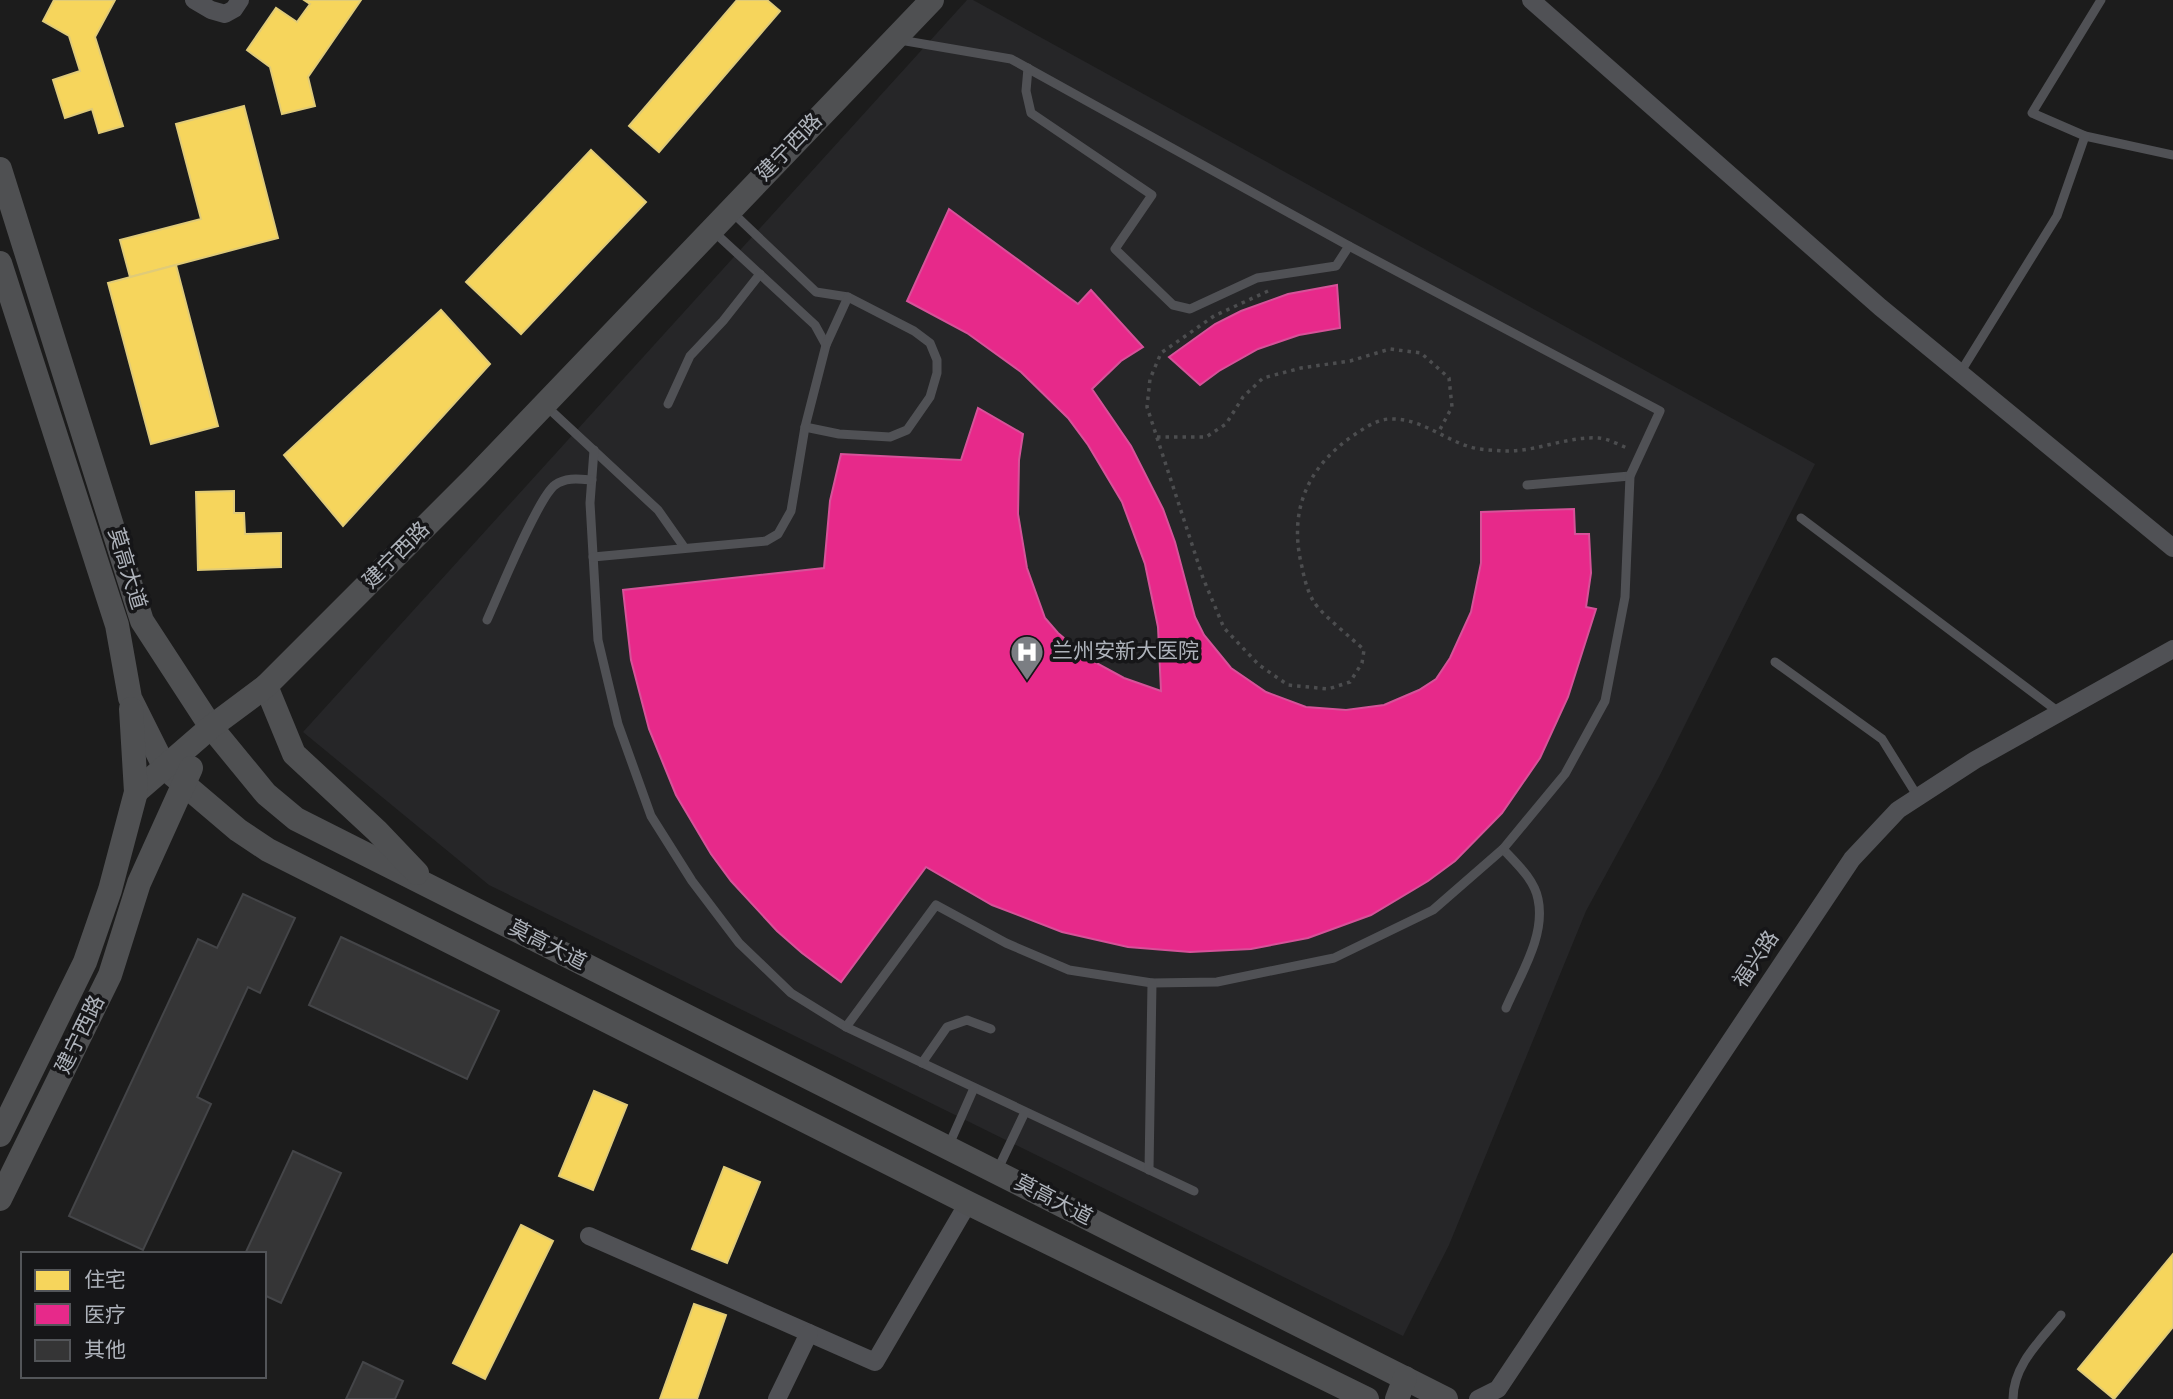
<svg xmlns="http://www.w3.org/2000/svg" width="2173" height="1399" font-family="Overpass,'Noto Sans SC',sans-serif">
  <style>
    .built { fill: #262628 }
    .homes { fill: #f6d55c; stroke: #e0cb78; stroke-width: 2 }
    .health { fill: #e7298a; stroke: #d65299; stroke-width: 2 }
    .building { fill: #353536; stroke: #444548; stroke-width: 2 }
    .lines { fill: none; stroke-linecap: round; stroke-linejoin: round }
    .path { stroke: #4c4d4f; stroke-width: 3.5; stroke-dasharray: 3.5 5; stroke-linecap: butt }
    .lane { stroke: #505155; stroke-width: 9 }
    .street { stroke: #505155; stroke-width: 18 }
    .secondary { stroke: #4f5052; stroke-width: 24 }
    .labels { text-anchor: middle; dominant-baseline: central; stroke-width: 7; stroke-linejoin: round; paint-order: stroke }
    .street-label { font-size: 21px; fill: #aeb3bb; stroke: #161618 }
    .poi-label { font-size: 21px; fill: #aeb3bb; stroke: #161618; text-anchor: start }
  </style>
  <rect width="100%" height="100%" fill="#1c1c1c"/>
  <!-- built -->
  <path class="built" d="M967,0H973L1815,464L1660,775L1586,911L1449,1245L1403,1336L489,885L303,732Z"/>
  <!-- homes -->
  <g class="homes">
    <path d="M54,0H115L95,37L123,126L99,133L92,109L65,118L53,80L80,71L69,36L43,21Z"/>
    <path d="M304,0H361L308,77L315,106L282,114L270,67L247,50L276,8L297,22L310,4Z"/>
    <path d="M737,0H767L780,11L659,152L629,126Z"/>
    <path d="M244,106L278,238L130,277L120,240L201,219L176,124Z"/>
    <path d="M591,150L646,202L521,334L466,282Z"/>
    <path d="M176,265L218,426L151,444L108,283Z"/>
    <path d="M441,310L490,364L343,526L284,455Z"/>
    <path d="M234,491V513H244L245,534L281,533V567L198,570L196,492Z"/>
    <path d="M594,1091L627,1105L593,1190L559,1176Z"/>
    <path d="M724,1167L760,1182L727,1263L692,1249Z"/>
    <path d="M521,1225L553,1241L485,1379L453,1363Z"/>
    <path d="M2173,1254V1327L2114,1399L2078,1369Z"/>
    <path d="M694,1304L726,1315L697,1399H660Z"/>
  </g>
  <!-- health -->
  <g class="health">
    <path d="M949,209L1078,304L1091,290L1143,347L1121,361L1092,389L1131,446L1163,509L1175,542L1195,617L1204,635L1231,668L1266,692L1306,707L1346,710L1384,705L1419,690L1436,679L1450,658L1471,612L1481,563V512L1574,509L1575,534H1589L1591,573L1586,607L1596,609L1568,697L1540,758L1502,813L1455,861L1428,881L1371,915L1308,938L1251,949L1190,952L1128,947L1062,932L992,905L926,867L841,982L802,953L777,931L731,881L711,854L676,795L649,729L631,660L623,590L824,568L830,501L841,454L961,460L978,408L1023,434L1019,460L1018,514L1027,568L1045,618L1058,633L1089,659L1124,678L1161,691L1158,627L1145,564L1122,502L1088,445L1068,418L1021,372L967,333L907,301Z"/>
    <path d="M1337,285L1340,328L1299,335L1258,349L1219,371L1200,385L1169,357L1215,324L1241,311L1288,294Z"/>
  </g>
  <!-- building -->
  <g class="building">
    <path d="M243,894L295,918L260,993L248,987L197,1097L211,1104L143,1250L69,1216L198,939L217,948Z"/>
    <path d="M341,937L499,1011L467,1079L309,1005Z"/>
    <path d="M293,1151L341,1173L281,1303L264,1295V1254H245Z"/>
    <path d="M363,1362L403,1381L395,1399H346Z"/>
  </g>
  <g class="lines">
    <!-- path -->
    <g class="path">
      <path d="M1268,291L1214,316L1161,353L1150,379L1147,407L1203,578L1224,628L1259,665L1288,685L1328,689L1350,682L1362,663L1364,650C1353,639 1321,614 1314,602C1308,593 1304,578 1302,567C1288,511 1307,467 1354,435C1366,427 1379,418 1393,419C1420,419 1443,438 1467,446C1479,450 1492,450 1504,451C1536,452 1567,436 1599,438C1609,439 1620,445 1629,449"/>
      <path d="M1157,437H1206L1226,424L1243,397L1263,378L1301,368L1350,361L1390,349L1421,353L1449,378L1452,407L1438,433"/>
    </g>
    <!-- lane -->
    <g class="lane">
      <path d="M2101,0L2032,113L2085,136L2173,155"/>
      <path d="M1028,68L1026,91L1031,113L1152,195L1115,249L1173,305L1190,309L1257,278L1336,266L1349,246"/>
      <path d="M733,213L816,292L848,297L914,331L930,343L937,360V373L930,397L907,430L890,437L839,434L805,427"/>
      <path d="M713,231L815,325L826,345"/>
      <path d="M1960,373L2057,216L2085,136"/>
      <path d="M668,404L690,356L723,321L760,274"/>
      <path d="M546,406L658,510L684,547"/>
      <path d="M594,450L590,503L598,640L618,724L651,816L692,881L739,943L791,993L846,1027L1194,1191"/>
      <path d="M1527,485L1630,476"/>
      <path d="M1801,518L2060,713"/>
      <path d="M593,557L766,541L778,534L791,511L805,427L826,345L848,297"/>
      <path d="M487,620C498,596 538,497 555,485C566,477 579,479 592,480"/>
      <path d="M1775,662L1882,739L1918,797"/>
      <path d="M1503,849C1516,863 1534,879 1538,899C1546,936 1520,975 1506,1008"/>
      <path d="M846,1027L936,905L1006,943L1069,970L1152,983L1217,982L1334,958L1433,910L1503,849L1565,774L1605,701L1625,597L1630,476L1660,411L1349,246L1011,59L900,40"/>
      <path d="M922,1063L947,1027L967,1020L991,1029"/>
      <path d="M948,1147L974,1088"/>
      <path d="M1149,1170L1152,983"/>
      <path d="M997,1171L1025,1112"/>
      <path d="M2013,1399C2013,1365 2041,1340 2061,1315"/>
    </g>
    <!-- street -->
    <g class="street">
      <path d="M194,0L211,10L225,14L234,9L240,0"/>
      <path d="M1531,0L1880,307L2173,548"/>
      <path d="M589,1236L875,1362L968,1203"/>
      <path d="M777,1399L809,1333"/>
      <path d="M1478,1399L1498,1389L1852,859L1898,810L1975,760L2173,649"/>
    </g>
    <!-- secondary -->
    <g class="secondary">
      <path d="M0,169L142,621L211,727L266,794L296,819L1446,1399"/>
      <path d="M0,263L117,625L130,698L165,768L238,830L268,850L968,1203L1367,1399"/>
      <path d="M266,686L294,754L377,831L417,873"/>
      <path d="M136,792L211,727L266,686L476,476L932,0"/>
      <path d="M0,1135L85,962L110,890L136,792L131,709"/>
      <path d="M0,1199L110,975L139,883L191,768"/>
      <path d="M1397,1399L1405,1378"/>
    </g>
  </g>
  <!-- icons -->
  <defs>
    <symbol id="hospital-pin" viewBox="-11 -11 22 30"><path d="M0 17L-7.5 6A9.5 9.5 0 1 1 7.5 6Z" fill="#7b7e83" stroke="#161618"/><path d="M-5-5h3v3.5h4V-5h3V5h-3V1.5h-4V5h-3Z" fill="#fff"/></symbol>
  </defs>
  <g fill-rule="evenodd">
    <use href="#hospital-pin" x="1008" y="633" width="38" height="52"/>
  </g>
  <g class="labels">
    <!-- street labels -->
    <g class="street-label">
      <text transform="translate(790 148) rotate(-46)">建宁西路</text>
      <text transform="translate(397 556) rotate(-45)">建宁西路</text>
      <text transform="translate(126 569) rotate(73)">莫高大道</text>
      <text transform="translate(547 946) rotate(27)">莫高大道</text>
      <text transform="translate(1757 960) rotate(-56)">福兴路</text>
      <text transform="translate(81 1035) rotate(-64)">建宁西路</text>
      <text transform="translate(1053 1201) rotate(27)">莫高大道</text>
    </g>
    <!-- poi labels -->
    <g class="poi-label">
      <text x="1052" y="652">兰州安新大医院</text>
    </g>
  </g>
  <!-- legend -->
  <rect x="21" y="1252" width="245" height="126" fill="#161618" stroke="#535559" stroke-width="2"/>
  <rect x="35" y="1270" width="35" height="21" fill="#f6d55c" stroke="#535559" stroke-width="2"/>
  <text x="84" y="1287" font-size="21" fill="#aeb3bb">住宅</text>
  <rect x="35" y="1304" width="35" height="21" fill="#e7298a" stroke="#535559" stroke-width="2"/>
  <text x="84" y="1322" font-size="21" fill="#aeb3bb">医疗</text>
  <rect x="35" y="1340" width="35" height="21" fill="#353536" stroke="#535559" stroke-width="2"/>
  <text x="84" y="1357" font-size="21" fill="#aeb3bb">其他</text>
</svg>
